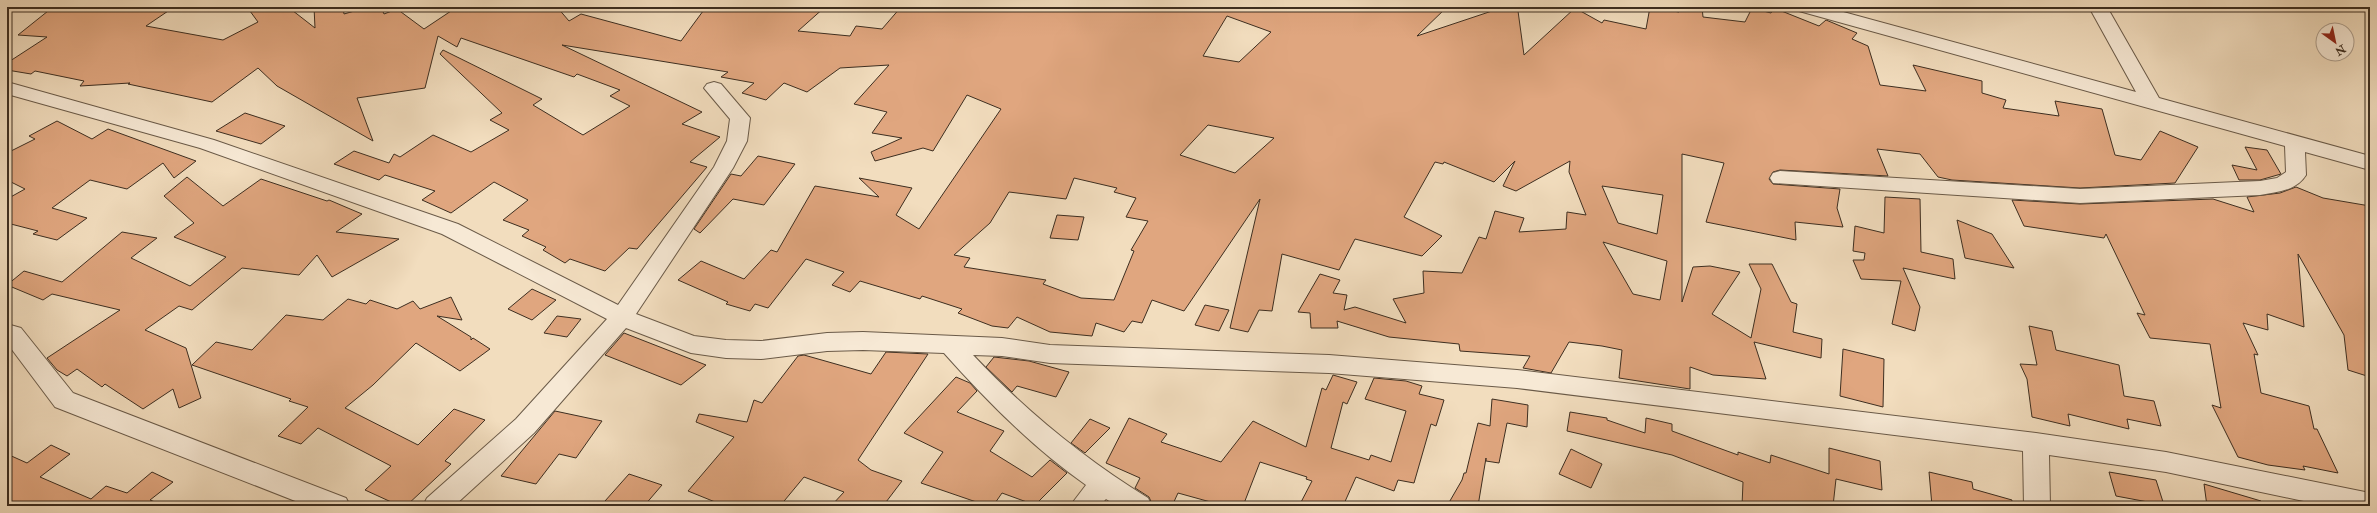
<svg xmlns="http://www.w3.org/2000/svg" width="2377" height="513" font-family="'IM FELL Double Pica',serif">
  <style>
    .building { fill: #e0a67f; stroke: #3d2e20; fill-rule: evenodd }
    .lines { fill: none; stroke-linecap: round; stroke-linejoin: round }
    .street-casing { stroke: #6a5a48; stroke-width: 2 }
    .street { fill: #f7e9d5; fill-rule: evenodd }
  </style>
  <rect width="100%" height="100%" fill="#f2ddbe"/>
  <filter id="stains"><feTurbulence type="fractalNoise" baseFrequency=".005" numOctaves="4"/><feColorMatrix values="0 0 0 0 .2 0 0 0 0 .09 0 0 0 0 .02 0 0 0 .5 -.17"/></filter>
  <radialGradient id="worn" r=".72"><stop offset=".6" stop-color="#630" stop-opacity="0"/><stop offset="1" stop-color="#630" stop-opacity=".3"/></radialGradient>
  <!-- building -->
  <g class="building">
    <path d="M53,7H174L146,26L223,40L258,22L247,7H288L315,28L314,7H343L344,14L368,7H381L384,14L397,9L424,29L457,7H557L569,21L581,14L681,41L706,7H825L798,31L850,36L856,26L882,29L901,7H1447L1417,36L1495,10L1518,11L1524,55L1575,8L1602,23L1604,20L1646,29L1650,7L1679,12L1678,7H1702L1703,17L1745,22L1752,8L1771,13L1774,8L1819,26L1826,20L1857,33L1852,39L1868,46L1880,85L1926,91L1913,65L1982,81V93L2006,100L2003,108L2059,116L2055,101L2102,109L2115,155L2141,160L2160,131L2198,147L2175,183L2080,188L1952,180L1938,177L1920,154L1877,149L1888,176L1780,170L1773,172L1769,179L1773,184L1840,189L1837,208L1843,227L1795,222L1796,240L1706,222L1724,163L1682,154V302L1693,267L1710,266L1740,272L1712,314L1751,338L1761,289L1749,264H1772L1791,302L1797,304L1793,332L1822,339L1821,358L1754,342L1766,379L1713,375L1690,367V389L1619,378L1622,350L1602,346L1569,342L1551,373L1523,368L1530,356L1460,351L1459,344L1389,337L1337,321L1338,328H1311L1310,313L1298,312L1320,274L1340,280L1333,293L1347,295L1344,310L1355,307L1406,323L1393,299L1424,293L1423,271L1462,273L1479,237L1486,239L1495,211L1524,218L1519,232L1566,229L1567,212L1586,215L1569,172L1570,161L1516,191L1503,186L1515,161L1494,182L1444,162L1443,164L1435,162L1404,217L1442,236L1422,256L1355,239L1339,270L1282,254L1272,311L1259,310L1248,332L1230,328L1260,199L1184,311L1152,300L1142,323L1132,321L1124,332L1096,323L1092,336L1050,332L1017,317L1008,328L992,326L958,313L962,309L922,296L920,299L860,281L850,292L832,285L844,272L806,259L768,308L755,304L750,311L726,304L728,302L678,280L701,261L744,279L771,250L777,252L815,186L879,197L859,178L912,188L896,215L919,229L1001,109L967,95L933,151L923,148L875,161L871,152L902,138L872,133L887,112L854,104L889,65L840,68L807,92L784,83L766,100L742,93L754,83L721,77L728,72L562,45L702,112L682,124L720,137L690,162L707,167L637,249L629,248L605,271L570,259L565,263L543,250L546,247L522,236L529,230L503,220L528,200L494,182L451,213L422,200L435,191L385,175L379,180L334,164L354,151L389,163L394,154L400,157L433,135L471,152L509,130L490,120L502,113L440,54L443,50L542,99L533,105L583,135L630,106L610,96L620,90L577,74L574,77L461,38L457,47L438,36L425,88L357,98L373,141L277,86L258,68L212,102L128,84L130,83L80,86L84,81L35,71L31,74L7,70V63L47,37L18,35ZM1227,16L1271,32L1239,62L1203,56ZM1208,125L1274,138L1235,173L1180,155ZM1074,178L1117,188L1114,192L1136,198L1126,217L1148,221L1131,250L1134,251L1114,300L1081,298L1043,284L1046,280L964,267L970,258L954,255L990,223L1009,192L1066,199ZM1602,186L1663,195L1657,234L1618,223ZM1603,242L1667,261L1660,300L1633,294Z"/>
    <path d="M245,113L285,126L261,144L216,131Z"/>
    <path d="M57,121L92,139L108,129L196,161L174,178L163,163L127,189L90,180L52,208L87,218L57,240L33,234L38,231L7,223V199L25,189L7,180V153L35,139L29,136Z"/>
    <path d="M2245,147L2267,150L2281,174L2260,180H2239L2232,165L2257,170Z"/>
    <path d="M758,156L795,164L764,205L733,199L700,233L694,229L731,174L741,176Z"/>
    <path d="M187,177L223,206L261,179L327,201L329,200L362,214L336,232L399,239L332,277L317,255L299,275L242,268L192,310L179,306L145,330L186,348L201,398L179,408L173,389L143,409L105,384L102,387L77,369L67,376L57,370L47,358L120,310L52,294L43,300L7,285L24,271L62,282L122,232L157,238L131,258L190,286L226,257L174,237L194,223L164,196Z"/>
    <path d="M2296,187L2323,198L2370,206V377L2348,370L2344,335L2298,254L2304,327L2267,314L2268,330L2243,323L2258,355L2254,354L2261,393L2309,406L2314,429H2317L2338,473L2303,466L2305,470L2268,465L2238,457L2212,405L2221,408L2210,344L2150,338L2137,313L2145,315L2106,234L2104,238L2024,226L2012,200L2080,204L2213,199L2254,212L2247,197L2280,193Z"/>
    <path d="M1885,197L1920,199L1921,252L1953,259L1955,279L1903,268L1920,307L1915,331L1892,324L1901,281L1861,279L1853,260H1864L1865,253L1853,251L1855,226L1884,233Z"/>
    <path d="M1057,215L1084,217L1078,240L1050,238Z"/>
    <path d="M1957,220L1992,234L2014,268L1965,258Z"/>
    <path d="M532,289L556,300L532,320L508,309Z"/>
    <path d="M451,297L462,320L437,316L471,337V340L473,338L490,349L460,371L416,343L373,385L345,408L418,445L454,409L485,420L445,461L451,464L406,506H400L365,490L391,466L318,428L301,444L278,436L308,407L289,401L291,399L192,365L216,342L252,350L286,315L323,320L348,299L366,304L370,300L397,309L413,301L420,309Z"/>
    <path d="M1205,305L1229,310L1219,331L1195,325Z"/>
    <path d="M557,316L581,319L567,337L544,333Z"/>
    <path d="M2029,326L2052,331L2056,350L2119,365L2124,396L2154,401L2161,426L2127,419L2129,429L2068,414L2070,426L2032,417L2027,379L2020,364L2037,365Z"/>
    <path d="M624,333L706,365L681,385L605,355Z"/>
    <path d="M1843,349L1884,359L1883,407L1840,396Z"/>
    <path d="M886,352L928,354L858,460L871,470L902,481L883,506H831L844,492L804,477L780,506H725L688,491L734,437L696,422L699,414L747,422L754,400L762,403L798,356L804,355L871,374Z"/>
    <path d="M994,357L1029,361L1069,372L1056,397L1017,386L1012,392L986,367Z"/>
    <path d="M1333,375L1357,382L1347,404L1343,402L1331,448L1369,460L1371,455L1391,462L1406,411L1365,399L1374,378L1406,381L1422,386L1419,394L1444,400L1436,426L1431,424L1414,483L1398,480L1394,491L1356,477L1343,506H1299L1312,481L1306,479L1307,477L1260,462L1243,506H1225L1178,493L1172,506H1153L1149,497L1135,488L1140,478L1106,463L1129,418L1167,434L1161,442L1221,462L1253,421L1306,447L1322,388L1326,390Z"/>
    <path d="M956,377L970,383L977,391L957,412L1004,431L990,451L1032,477L1050,460L1067,473L1035,505L1002,493L993,506H988L921,483L943,452L904,433Z"/>
    <path d="M1492,399L1528,405L1527,427L1507,423L1499,463L1486,461V458L1478,506H1447L1462,480L1464,473H1466L1478,423L1490,426Z"/>
    <path d="M555,411L602,421L576,458L559,454L536,484L501,476Z"/>
    <path d="M1570,412L1607,418V420L1645,433L1646,418L1672,424V431L1738,455V452L1770,463L1771,455L1829,474V448L1880,461L1882,490L1836,479L1833,506H1742L1743,482L1672,455L1567,431Z"/>
    <path d="M1090,419L1110,428L1085,453L1071,443Z"/>
    <path d="M51,445L70,454L40,477L91,499L106,486L127,493L152,472L173,482L150,500L155,502V506H7V454L27,463Z"/>
    <path d="M1571,449L1602,464L1591,488L1559,474Z"/>
    <path d="M1929,472L1972,482L1973,489L2012,500L2011,506H1932Z"/>
    <path d="M2109,472L2156,480L2164,505L2116,496Z"/>
    <path d="M629,474L662,485L644,506H619L605,501Z"/>
    <path d="M2204,484L2261,501L2260,506H2207Z"/>
  </g>
  <g class="lines">
    <defs>
      <g id="street">
        <path d="M1796,7H1825L2136,92L2089,7H2107L2159,98L2370,156V170L2305,152L2306,175C2296,191 2277,192 2260,195L2080,203L1773,183L1770,178L1773,173L1780,171L2080,189L2260,181L2277,178L2286,172L2285,146L1799,11Z"/>
        <path d="M7,82L214,140L458,224L618,305L714,167L727,141L730,119L704,88L707,84L714,82L721,84L750,118L747,141L733,168L636,314L694,336L726,340L761,341L827,333L863,332L1002,338L1050,345L1329,355L1517,370L2036,433L2166,452L2370,493V506H2327L2166,472L2049,455L2050,506H2024L2023,451L1517,388L1329,373L1050,363L1002,356L973,355C1025,410 1083,458 1148,498L1152,506H1117L1106,499L1099,506H1070L1086,485C1033,448 987,401 944,353L863,350L827,351L761,359L726,358L691,353L626,328L534,433L454,506H423L427,498L516,419L607,319L442,234L200,148L7,94Z"/>
        <path d="M7,324L21,328L73,393L346,498L350,506H308L55,407L7,343Z"/>
      </g>
    </defs>
    <!-- street casing -->
    <use href="#street" class="street-casing"/>
    <!-- street -->
    <use href="#street" class="street"/>
  </g>
  <!-- margin -->
  <rect width="2377" height="513" fill="none" stroke="#f2ddbe" stroke-width="24"/>
  <rect x="8" y="8" width="2361" height="497" fill="none" stroke="#3d2e20" stroke-width="2"/>
  <rect x="12" y="12" width="2353" height="489" fill="none" stroke="#3d2e20"/>
  <!-- north arrow -->
  <g transform="translate(2335 42) rotate(147)"><circle r="19" fill="#f7e9d5" stroke="#ad9e8d"/>
  <path d="M0-3L7 15L0 10L-7 15Z" fill="#8f2418"/>
  <text y="-6" font-size="11" font-weight="bold" text-anchor="middle" fill="#3d2e20">N</text>
  </g>
  <rect width="100%" height="100%" filter="url(#stains)"/>
  <rect width="100%" height="100%" fill="url(#worn)"/>
</svg>
